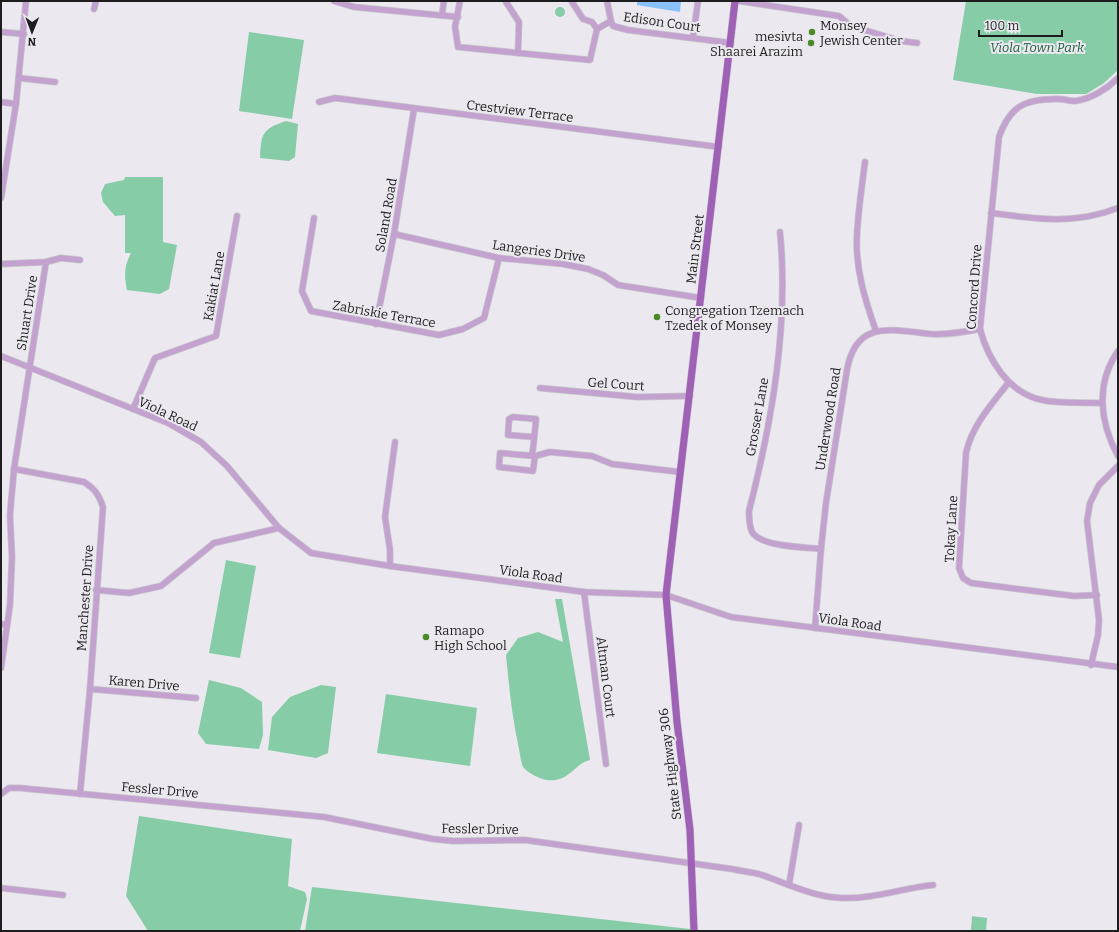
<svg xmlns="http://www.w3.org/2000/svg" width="1119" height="932" font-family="Bitter,serif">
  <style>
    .green { fill: #85cca7 }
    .water { fill: #89c1fd }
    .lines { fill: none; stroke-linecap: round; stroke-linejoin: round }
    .minor-casing { stroke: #c6c4ca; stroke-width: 7 }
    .major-casing { stroke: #c6c4ca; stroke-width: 8 }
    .minor { stroke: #c3a2cf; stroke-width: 5.5 }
    .major { stroke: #9f61b5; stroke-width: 7 }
    .poi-dot { fill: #4b8929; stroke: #ebe9ef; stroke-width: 1.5 }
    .labels { text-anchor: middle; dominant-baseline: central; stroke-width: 4; stroke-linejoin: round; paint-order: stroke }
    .street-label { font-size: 13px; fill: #1d1d1f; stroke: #ebe9ef }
    .poi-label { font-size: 13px; fill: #1d1d1f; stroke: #ebe9ef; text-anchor: start }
    .park-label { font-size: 13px; font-style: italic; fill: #206043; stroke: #ebe9ef }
  </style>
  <rect width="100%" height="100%" fill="#ebe9ef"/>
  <!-- green -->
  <g class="green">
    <path d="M966,1H1118V70L1104,83L1086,94H1037L953,80Z"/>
    <circle cx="560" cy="12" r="5"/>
    <path d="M249,32L304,40L292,119L239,111Z"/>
    <path d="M286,121L298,124L295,157L289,161L260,158C261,134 262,129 286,121Z"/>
    <path d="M125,177H163V242L177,245L169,289L160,294L127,290C124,276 124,266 131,253H125V215L115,216L103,202L101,193L105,184L124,180Z"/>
    <path d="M226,560L256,566L240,658L209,653Z"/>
    <path d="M555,599H562L590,760C575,763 569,783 547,780C540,779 528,773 523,767C521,762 520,754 519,749C512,718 509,686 506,655L518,638L538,632L563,642Z"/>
    <path d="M209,680L241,688L262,702L263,735L259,749L206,744L198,733Z"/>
    <path d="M321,685L336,687L328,753L316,758L268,750L272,717L290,697Z"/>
    <path d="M386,694L477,708L470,766L377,753Z"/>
    <path d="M139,816L292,839L288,886L305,892L307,899L300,931H148L126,896Z"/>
    <path d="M312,887L690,929V931H305Z"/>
    <path d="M972,916L987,918L986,931H971Z"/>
  </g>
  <!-- water -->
  <path class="water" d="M637,1H681L680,12L637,5Z"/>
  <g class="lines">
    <defs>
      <g id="minor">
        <path d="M334,1L354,7L458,17"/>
        <path d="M460,1L455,27L458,47L590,60L597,29L611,21L613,26L628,30L731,43"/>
        <path d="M607,1L611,21"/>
        <path d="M739,1L839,16L851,26L901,41L917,43"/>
        <path d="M506,2L519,22L518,53"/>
        <path d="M572,2L583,19L592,22L597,29"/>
        <path d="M94,9L96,1"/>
        <path d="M442,15L444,1"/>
        <path d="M1,32L24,34"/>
        <path d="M693,37L698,1"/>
        <path d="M19,78L55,82"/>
        <path d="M1,102L16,104"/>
        <path d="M319,102L335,98L719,147"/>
        <path d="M865,162C862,186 858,211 857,235C855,268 865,300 876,331"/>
        <path d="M1,198L16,104L26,1"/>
        <path d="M991,213C1036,219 1075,225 1118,208"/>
        <path d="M314,218L302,291L311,311L439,335L463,329L484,318L499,258"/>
        <path d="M780,232C789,325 772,422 749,511C749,519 749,525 752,532C761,547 804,547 821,549"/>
        <path d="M394,234L499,258L563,264L588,269L603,275L618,285L701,298"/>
        <path d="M1,264L46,262L61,258L80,260"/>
        <path d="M376,324L394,234L414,109"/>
        <path d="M1118,351C1095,384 1100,423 1118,456"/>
        <path d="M1,356L168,423L201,442L227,466L279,528L311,553L390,566L584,592L666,595L731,617L1118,667"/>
        <path d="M1009,382C992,404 972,425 966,453L959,568L963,578L971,583L1074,596L1097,595"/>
        <path d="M540,388L637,397L690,396"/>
        <path d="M1101,403C1082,402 1061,404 1042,400C1008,393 988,359 980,329L999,137C1010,106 1025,99 1057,99C1063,99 1070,101 1075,101C1091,99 1107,89 1118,78"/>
        <path d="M133,409L155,358L216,336L237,216"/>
        <path d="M532,455C534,443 535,431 536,419L513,417L509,419L508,435L534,437"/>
        <path d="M535,456L500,453L499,467L533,471L535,456L550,452L592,456L612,464L680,472"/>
        <path d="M14,469L84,482C95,489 99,495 103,507L90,689L80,794"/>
        <path d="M390,566V550L385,517L395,442"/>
        <path d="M96,590L129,593L161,586L214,543L279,528"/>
        <path d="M584,592L606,764"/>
        <path d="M1,624L7,625"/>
        <path d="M815,628L821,549L826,503L847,370C856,319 892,330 931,334C948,335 964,332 980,329"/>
        <path d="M1091,665L1098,635L1099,620L1087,521L1090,503L1099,485L1118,466"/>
        <path d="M1,668L10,605L12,557L10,515L14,469L46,262"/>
        <path d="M90,689L196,698"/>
        <path d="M1,794L9,788H20L324,817L433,839L453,841L525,840L732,869C741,871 750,872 759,874C786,883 813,897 842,898C873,899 903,888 933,885"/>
        <path d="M789,885L799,825"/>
        <path d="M1,888L63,895"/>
      </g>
      <path id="major" d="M694,931L690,830L677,722L666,595L735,1"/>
    </defs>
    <!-- minor casing -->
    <use href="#minor" class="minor-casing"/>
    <!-- major casing -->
    <use href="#major" class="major-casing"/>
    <!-- minor -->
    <use href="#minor" class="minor"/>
    <!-- major -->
    <use href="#major" class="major"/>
  </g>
  <!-- markers -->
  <g class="poi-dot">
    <circle cx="812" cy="32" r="4"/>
    <circle cx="811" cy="43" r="4"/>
    <circle cx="657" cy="317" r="4"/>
    <circle cx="426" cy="637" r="4"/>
  </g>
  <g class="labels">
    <!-- street labels -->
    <g class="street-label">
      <text transform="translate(662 22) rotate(8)">Edison Court</text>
      <text transform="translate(520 111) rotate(7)">Crestview Terrace</text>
      <text transform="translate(386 215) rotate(-80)">Soland Road</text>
      <text transform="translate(695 249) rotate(-83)">Main Street</text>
      <text transform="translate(539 251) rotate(8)">Langeries Drive</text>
      <text transform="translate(214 286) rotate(-80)">Kakiat Lane</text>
      <text transform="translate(974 287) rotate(-86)">Concord Drive</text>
      <text transform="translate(27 313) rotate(-81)">Shuart Drive</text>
      <text transform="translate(384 314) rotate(10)">Zabriskie Terrace</text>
      <text transform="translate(616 384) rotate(4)">Gel Court</text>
      <text transform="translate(168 414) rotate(25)">Viola Road</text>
      <text transform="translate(757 417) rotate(-80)">Grosser Lane</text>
      <text transform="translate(828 419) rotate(-81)">Underwood Road</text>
      <text transform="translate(951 529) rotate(-87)">Tokay Lane</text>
      <text transform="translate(531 574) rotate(8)">Viola Road</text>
      <text transform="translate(85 598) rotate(-86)">Manchester Drive</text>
      <text transform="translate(850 622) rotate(8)">Viola Road</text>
      <text transform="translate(606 677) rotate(83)">Altman Court</text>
      <text transform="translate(144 683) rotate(5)">Karen Drive</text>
      <text transform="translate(670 764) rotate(-97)">State Highway 306</text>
      <text transform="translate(160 790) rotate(5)">Fessler Drive</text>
      <text transform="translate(480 829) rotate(1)">Fessler Drive</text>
    </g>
    <!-- poi labels -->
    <g class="poi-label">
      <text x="820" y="25">Monsey<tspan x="820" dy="15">Jewish Center</tspan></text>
      <text x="803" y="36" text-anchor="end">mesivta<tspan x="803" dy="15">Shaarei Arazim</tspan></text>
      <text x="665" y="310">Congregation Tzemach<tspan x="665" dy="15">Tzedek of Monsey</tspan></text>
      <text x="434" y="630">Ramapo<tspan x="434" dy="15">High School</tspan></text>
    </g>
    <!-- park labels -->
    <g class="park-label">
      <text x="1037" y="47">Viola Town Park</text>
    </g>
  </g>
  <!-- border -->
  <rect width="1119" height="932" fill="none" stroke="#1d1d1f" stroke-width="4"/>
  <!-- north arrow -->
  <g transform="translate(32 32) rotate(181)" stroke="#ebe9ef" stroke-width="3" paint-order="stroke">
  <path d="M0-3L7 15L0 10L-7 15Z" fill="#1d1d1f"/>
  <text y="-6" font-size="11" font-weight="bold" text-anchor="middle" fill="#1d1d1f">N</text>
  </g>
  <!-- scale -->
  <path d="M979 30v6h83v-6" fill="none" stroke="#1d1d1f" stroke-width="2"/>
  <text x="985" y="30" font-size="12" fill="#1d1d1f" stroke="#ebe9ef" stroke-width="3" paint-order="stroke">100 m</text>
</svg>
